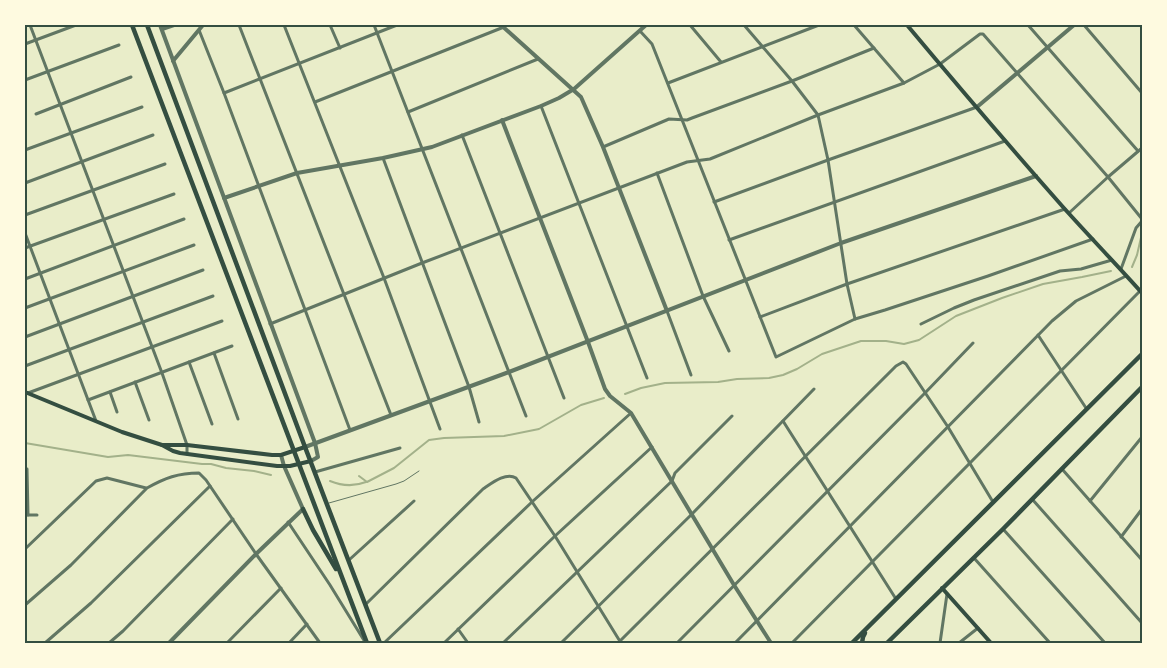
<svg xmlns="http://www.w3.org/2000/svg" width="1167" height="668" font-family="'Public Sans',sans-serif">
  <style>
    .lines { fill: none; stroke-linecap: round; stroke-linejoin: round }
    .stream { stroke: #a3b18a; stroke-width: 2 }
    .service { stroke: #617663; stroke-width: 1 }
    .minor { stroke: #617663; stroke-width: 3 }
    .tertiary { stroke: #617663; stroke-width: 4 }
    .secondary { stroke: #344e41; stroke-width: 4 }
    .primary { stroke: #344e41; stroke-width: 4.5 }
    .neatline { fill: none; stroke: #344e41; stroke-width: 2 }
  </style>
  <rect width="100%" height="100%" fill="#e9edc9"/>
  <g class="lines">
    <!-- stream -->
    <g class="stream">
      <path d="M1132,267L1137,255L1142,233"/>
      <path d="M625,394L641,388L665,383L718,382L737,379L769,378L783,375L797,369L822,354L861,341H886L904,344L919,340L956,316L1002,298L1043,284L1082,277L1111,271"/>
      <path d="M25,443L108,457L128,455L202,464H211L226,468L254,471L271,475"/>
      <path d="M359,476L367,482L394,468L429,440L444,438L504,436L539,429L581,405L604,398"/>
      <path d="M330,481C342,486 353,487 366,482"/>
    </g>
    <!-- service -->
    <path class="service" d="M329,503L396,484L404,481L419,471"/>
    <!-- minor -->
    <g class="minor">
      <path d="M30,25L162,373L187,445V454"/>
      <path d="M239,25L391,415"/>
      <path d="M284,25L384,278L440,429"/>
      <path d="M330,25L340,48"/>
      <path d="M374,25L526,416"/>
      <path d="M690,25L721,62"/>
      <path d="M744,25L792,81L818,115L828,160L847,284L855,319"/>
      <path d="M854,25L904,83"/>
      <path d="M1028,25L1138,151"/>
      <path d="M1084,25L1142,93"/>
      <path d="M199,30L224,93L350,430"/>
      <path d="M640,31L652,44L776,357L855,319L885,310L988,276L1093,239"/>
      <path d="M25,44L76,25"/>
      <path d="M25,80L119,45"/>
      <path d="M668,83L819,25"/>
      <path d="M224,93L397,25"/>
      <path d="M315,102L504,27"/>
      <path d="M541,106L647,378"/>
      <path d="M408,112L538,59"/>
      <path d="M36,114L131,77"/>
      <path d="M462,135L564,398"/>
      <path d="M603,147L669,119L687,120L692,118L792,81L874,48"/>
      <path d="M25,150L142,107"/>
      <path d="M383,158L469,387L479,422"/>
      <path d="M657,173L703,296L729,351"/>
      <path d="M25,183L153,135"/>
      <path d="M714,202L828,160L977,107"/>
      <path d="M1069,213L1108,177L1142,148"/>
      <path d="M25,215L165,164"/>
      <path d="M25,233L96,421"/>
      <path d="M729,240L1005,141"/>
      <path d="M25,248L174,194"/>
      <path d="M1121,269L1136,228L1142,221"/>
      <path d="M25,279L184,219"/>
      <path d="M25,308L194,245"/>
      <path d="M667,311L691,375"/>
      <path d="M760,317L847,284L1065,209"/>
      <path d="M270,324L422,263L687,162L710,159L818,115L904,83L940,64L980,34H983L1108,177L1142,219"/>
      <path d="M921,324L954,308L974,300L1060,271L1081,269L1112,260"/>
      <path d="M1038,335L1086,408"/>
      <path d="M25,337L203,270"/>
      <path d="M214,353L238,419"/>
      <path d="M189,362L212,424"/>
      <path d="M25,366L213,296"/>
      <path d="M135,382L149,420"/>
      <path d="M110,392L117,412"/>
      <path d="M28,393L222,321"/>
      <path d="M88,400L232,346"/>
      <path d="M783,421L896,599"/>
      <path d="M27,469L28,515"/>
      <path d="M1062,469L1142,560"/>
      <path d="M315,472L400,448"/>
      <path d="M1032,499L1142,623"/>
      <path d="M1090,501L1142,437"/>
      <path d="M25,515H37"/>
      <path d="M288,522L330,585L365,642"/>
      <path d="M1003,529L1105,643"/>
      <path d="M1121,537L1142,509"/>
      <path d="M25,549L96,481L107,478L146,488"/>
      <path d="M974,558L1050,643"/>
      <path d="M349,560L414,501"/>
      <path d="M366,604L483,489C492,483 506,472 516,478L555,536L621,643"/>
      <path d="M25,605L71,565L147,488C165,478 178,473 199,473L206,480L256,554L320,643"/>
      <path d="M458,629L468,643"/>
      <path d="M45,643L91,603L210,486"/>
      <path d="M109,643L123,631L233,519"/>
      <path d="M227,643L281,588"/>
      <path d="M289,643L307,624"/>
      <path d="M384,643L533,501L631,413"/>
      <path d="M444,643L555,536L652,447"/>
      <path d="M503,643L672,481L675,473L732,416"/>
      <path d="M561,643L692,514L814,389"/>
      <path d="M618,643C711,551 803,458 896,366L903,362L906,364L948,427L993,502"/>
      <path d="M677,643L925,393L973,343"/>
      <path d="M735,643L1052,321L1076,301L1126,276"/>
      <path d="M792,643L1140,291"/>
      <path d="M940,643L947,594"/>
      <path d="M959,643L978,628"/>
    </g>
    <!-- tertiary -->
    <g class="tertiary">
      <path d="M160,25L315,443L318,457L311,461"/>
      <path d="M501,25L581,97L603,147L667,311"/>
      <path d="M162,29L174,25"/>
      <path d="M173,61L203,25"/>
      <path d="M977,107L1074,25"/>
      <path d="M502,120L588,342L605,389L610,396L631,413L734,585L771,643"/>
      <path d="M224,198L297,173L383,158L432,147L541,106L559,98L574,89L646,25"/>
      <path d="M305,447L509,372L841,243L1036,176"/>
      <path d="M169,643L256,554L303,509L284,466L281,455"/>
    </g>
    <!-- secondary -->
    <g class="secondary">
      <path d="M907,25C958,86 1010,147 1063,207C1089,236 1116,264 1142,293"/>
      <path d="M25,392L122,432L162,445L173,451L180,453L277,466H290L311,461"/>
      <path d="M162,445H187L272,455H281L305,447"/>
      <path d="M942,588L991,643"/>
    </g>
    <!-- primary -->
    <g class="primary">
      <path d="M132,25L367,643"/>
      <path d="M147,25L305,447L380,643"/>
      <path d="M303,509L313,530L336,569"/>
      <path d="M852,643L1142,354"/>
      <path d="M862,643L863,637L865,633"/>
      <path d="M887,643L1003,529L1142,387"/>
    </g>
  </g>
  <!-- border -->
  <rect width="1167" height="668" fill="none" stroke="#fefae0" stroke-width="52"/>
  <rect x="26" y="26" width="1115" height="616" class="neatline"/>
</svg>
